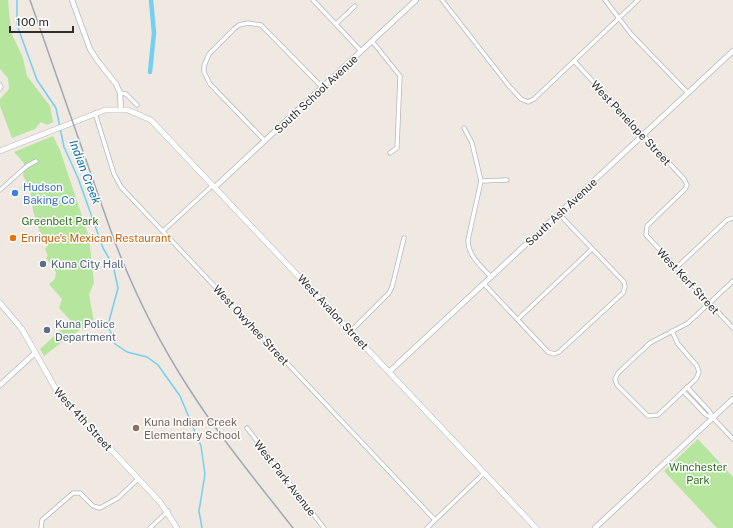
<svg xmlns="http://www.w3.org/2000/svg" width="733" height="528" font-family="'Public Sans',sans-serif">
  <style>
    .green { fill: #b6e59e }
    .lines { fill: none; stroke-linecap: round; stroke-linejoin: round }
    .stream { stroke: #75cff0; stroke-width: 1.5 }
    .canal { stroke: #75cff0; stroke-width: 4.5 }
    .minor-casing { stroke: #b4b7c1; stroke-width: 5 }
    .tertiary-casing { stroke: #b4b7c1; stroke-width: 6 }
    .secondary-casing { stroke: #b4b7c1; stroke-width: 6 }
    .minor { stroke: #fff; stroke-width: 3.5 }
    .tertiary { stroke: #fff; stroke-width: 4.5 }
    .secondary { stroke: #fff; stroke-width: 5 }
    .rail { stroke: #a3a6b8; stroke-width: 1.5 }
    .shop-dot { fill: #3f7fe0; stroke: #fff; stroke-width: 1.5 }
    .food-dot { fill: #e8710a; stroke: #fff; stroke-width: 1.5 }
    .service-dot { fill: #5c6f8a; stroke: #fff; stroke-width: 1.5 }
    .education-dot { fill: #8d6e63; stroke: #fff; stroke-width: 1.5 }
    .labels { text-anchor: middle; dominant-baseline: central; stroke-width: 3; stroke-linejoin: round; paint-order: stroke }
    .street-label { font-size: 11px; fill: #2e2e2e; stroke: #fff }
    .shop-label { font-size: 11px; fill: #366cbe; stroke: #fff; text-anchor: start }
    .park-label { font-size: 11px; fill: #2c6e1b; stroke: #fff }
    .food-label { font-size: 11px; fill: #c56008; stroke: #fff; text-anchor: start }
    .service-label { font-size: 11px; fill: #4e5e75; stroke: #fff; text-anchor: start }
    .education-label { font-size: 11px; fill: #785e54; stroke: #fff; text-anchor: start }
    .water-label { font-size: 12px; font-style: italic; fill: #0d6fa3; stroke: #fff }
  </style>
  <rect width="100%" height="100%" fill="#efe9e1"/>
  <!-- green -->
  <g class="green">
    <path d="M0,0H8L11,32L23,58L27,76L50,106L53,122L47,125L41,122L35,129L12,138L0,106V99L9,89L8,78L0,69Z"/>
    <path d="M53,136L60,150L89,237L94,283L89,294L94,322L70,336L44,356L40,349L71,321L59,308L62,299L49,284L55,279L56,272L46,258L48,256L45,249L47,247L39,230L33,211L30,188L23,176L24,163L14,152Z"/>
    <path d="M698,439L733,477V528H717L664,471Z"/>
  </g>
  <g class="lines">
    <!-- stream -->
    <path class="stream" d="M17,0V25L37,80L56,108L64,147L78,178L103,248L113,265L118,288L108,325L115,344L127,352L147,357L158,365L180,396L201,446L205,474L199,511L202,528"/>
    <!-- canal -->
    <path class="canal" d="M150,72L154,33L151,0"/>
    <defs>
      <g id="minor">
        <path d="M313,0L361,51"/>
        <path d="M442,0L509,86L521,99L528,102L534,99L638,0"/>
        <path d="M605,0L631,34L688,93"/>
        <path d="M336,24L355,6"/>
        <path d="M372,41L400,76L397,148L390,153"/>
        <path d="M574,61L684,179L687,185L685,189L647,226L646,235L733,328"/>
        <path d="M0,85L1,87L0,89"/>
        <path d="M120,93L126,94L137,105"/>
        <path d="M95,113L114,174L121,187L435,520"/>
        <path d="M464,128L472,143L481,181L468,240C468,256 481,266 491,277"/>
        <path d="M265,141L210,84L204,72V66L209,54L234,29L239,25L248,23L261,25L322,87"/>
        <path d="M481,181L507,180"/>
        <path d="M0,190L27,166L36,161"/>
        <path d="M163,231L213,185"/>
        <path d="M676,268L727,220L733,218"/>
        <path d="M484,284L548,352L554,354L559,352L623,293L625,287L624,282L559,214"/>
        <path d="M518,319L592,249"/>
        <path d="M351,331L389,293L392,287L404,238"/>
        <path d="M672,331L678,344L697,366L699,372L696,379L658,415L648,416L617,385L615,379L618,373L650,343L688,323L733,281"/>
        <path d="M683,391L706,415L713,418L710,412L687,387"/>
        <path d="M713,418L733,439"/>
        <path d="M247,428L324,528"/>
        <path d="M41,528L42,520L73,493H80L93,506L100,508L118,498L138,479"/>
        <path d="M150,528L168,511"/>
        <path d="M427,528L484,473"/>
      </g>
      <g id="tertiary">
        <path d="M72,0L90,49L97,60L116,84L120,93L121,110"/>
        <path d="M215,187L416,0"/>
        <path d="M389,372L733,51"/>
        <path d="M0,385L35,353"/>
        <path d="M595,528L733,399"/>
      </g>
      <g id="secondary">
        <path d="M0,151L105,110H128L151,120L536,528"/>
        <path d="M0,303L22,329L58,393L160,502L177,528"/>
      </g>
    </defs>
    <!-- minor casing -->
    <use href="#minor" class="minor-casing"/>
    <!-- tertiary casing -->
    <use href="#tertiary" class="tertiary-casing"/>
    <!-- secondary casing -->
    <use href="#secondary" class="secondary-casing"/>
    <!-- minor -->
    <use href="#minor" class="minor"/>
    <!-- tertiary -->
    <use href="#tertiary" class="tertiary"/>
    <!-- secondary -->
    <use href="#secondary" class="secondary"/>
    <!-- rail -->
    <path class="rail" d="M30,0L113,237C133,290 157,339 188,387C219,436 257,482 293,528"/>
  </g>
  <!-- markers -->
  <circle class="shop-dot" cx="15" cy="193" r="4"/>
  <circle class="food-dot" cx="13" cy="238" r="4"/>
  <g class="service-dot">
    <circle cx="43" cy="264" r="4"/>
    <circle cx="47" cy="330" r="4"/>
  </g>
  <circle class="education-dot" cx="136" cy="428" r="4"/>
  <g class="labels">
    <!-- street labels -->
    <g class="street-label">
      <text transform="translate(316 94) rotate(-43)">South School Avenue</text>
      <text transform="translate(631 123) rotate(47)">West Penelope Street</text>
      <text transform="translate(561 212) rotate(-43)">South Ash Avenue</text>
      <text transform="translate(688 281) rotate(47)">West Kerf Street</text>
      <text transform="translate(333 312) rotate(47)">West Avalon Street</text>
      <text transform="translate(251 325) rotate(47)">West Owyhee Street</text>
      <text transform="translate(83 419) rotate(48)">West 4th Street</text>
      <text transform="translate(285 478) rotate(52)">West Park Avenue</text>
    </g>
    <!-- shop labels -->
    <g class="shop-label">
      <text x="23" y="187">Hudson<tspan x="23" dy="13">Baking Co</tspan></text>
    </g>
    <!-- park labels -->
    <g class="park-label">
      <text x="60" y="221">Greenbelt Park</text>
      <text x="698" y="467">Winchester<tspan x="698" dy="13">Park</tspan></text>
    </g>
    <!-- food labels -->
    <g class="food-label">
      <text x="21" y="238">Enrique's Mexican Restaurant</text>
    </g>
    <!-- service labels -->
    <g class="service-label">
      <text x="51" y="264">Kuna City Hall</text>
      <text x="55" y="324">Kuna Police<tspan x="55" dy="13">Department</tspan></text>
    </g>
    <!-- education labels -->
    <g class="education-label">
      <text x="144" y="422">Kuna Indian Creek<tspan x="144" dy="13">Elementary School</tspan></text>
    </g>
    <!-- water labels -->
    <g class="water-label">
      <text transform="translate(85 172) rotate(69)">Indian Creek</text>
    </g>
  </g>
  <!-- scale -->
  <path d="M10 26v6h63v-6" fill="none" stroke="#2e2e2e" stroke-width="2"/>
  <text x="16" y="26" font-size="12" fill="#2e2e2e" stroke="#ffffff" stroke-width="3" paint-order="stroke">100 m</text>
</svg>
